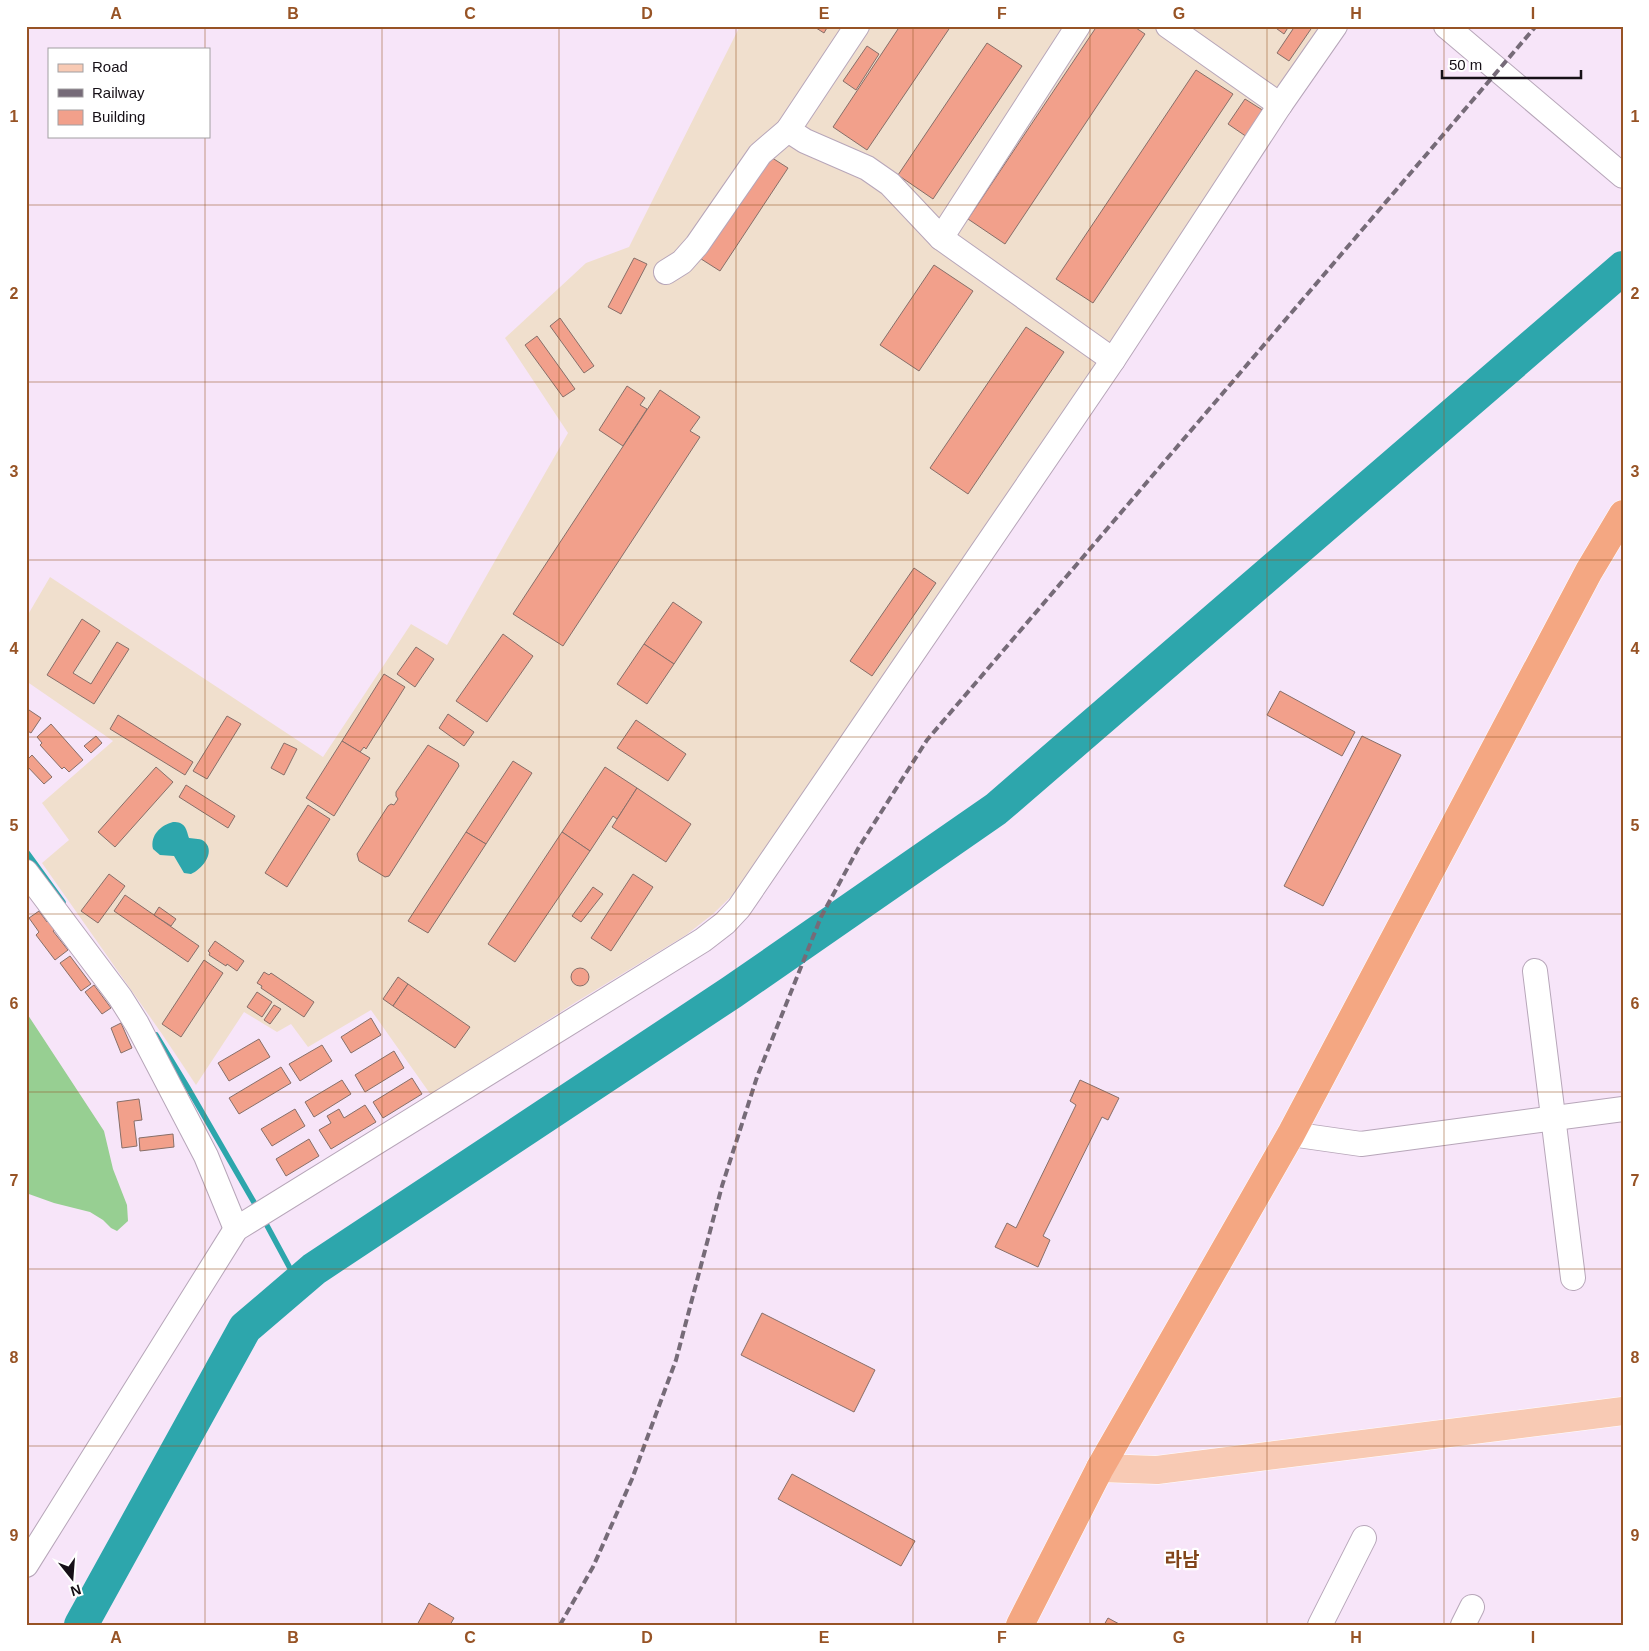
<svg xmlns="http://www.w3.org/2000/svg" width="1649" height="1651" font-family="Arial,'Noto Sans KR',sans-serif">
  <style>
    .industrial { fill: #f0dfcd }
    .forest { fill: #97cf92 }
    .water { fill: #2da6ac }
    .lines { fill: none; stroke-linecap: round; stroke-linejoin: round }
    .stream { stroke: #2da6ac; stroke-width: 5.5 }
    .river { stroke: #2da6ac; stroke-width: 34 }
    .building { fill: #f2a08b; stroke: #876f69 }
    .minor-casing { stroke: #b7a6b9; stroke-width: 26 }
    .major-casing { stroke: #fff; stroke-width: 29 }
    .highway-casing { stroke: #fff; stroke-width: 29 }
    .minor { stroke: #fff; stroke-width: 24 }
    .major { stroke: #f8cab4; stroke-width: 28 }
    .highway { stroke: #f4a782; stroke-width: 28 }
    .rail { stroke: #766b78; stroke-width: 4; stroke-dasharray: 8 4; stroke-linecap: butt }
    .grid { fill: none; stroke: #975325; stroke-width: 1; stroke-opacity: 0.55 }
    .labels { text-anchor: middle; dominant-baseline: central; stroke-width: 4.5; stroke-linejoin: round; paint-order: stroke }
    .district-label { font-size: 19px; font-weight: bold; fill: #814419; stroke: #fff }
    .neatline { fill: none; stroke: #975325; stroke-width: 2 }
    .grid-label { font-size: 16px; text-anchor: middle; font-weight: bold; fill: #975325 }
  </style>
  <rect width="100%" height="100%" fill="#f7e5f9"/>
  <!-- industrial -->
  <path class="industrial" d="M740,26H1323L1249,142L746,882L713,914L686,935L576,1002L431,1095L371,1010L308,1047L291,1024L277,1032L244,1012L196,1085L162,1034L42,863L69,840L42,803L113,741L26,681V618L50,577L323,757L411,624L447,645L568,433L505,338L586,263L629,247Z"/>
  <!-- forest -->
  <path class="forest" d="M26,1012L104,1131L113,1169L127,1205L128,1221L117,1231L111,1228L103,1220L90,1212L54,1203L26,1193Z"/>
  <!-- water -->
  <path class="water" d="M173,822C185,822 186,828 189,838C195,839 201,838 205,842C216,853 201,870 191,874L184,873L174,856L160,855L153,849C150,835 161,825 173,822Z"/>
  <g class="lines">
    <!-- stream -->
    <g class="stream">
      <path d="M26,851L63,902"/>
      <path d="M156,1035L188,1088L255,1204"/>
      <path d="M264,1220L298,1283"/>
    </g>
    <!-- river -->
    <path class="river" d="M81,1625L245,1328L314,1269L732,992L996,809L1623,268"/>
  </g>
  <!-- building -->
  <g class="building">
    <path d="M813,26H828L824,33Z"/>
    <path d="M900,26H951L867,150L833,127Z"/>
    <path d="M1097,26H1133L1145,34L1005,244L968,219Z"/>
    <path d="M1273,26H1289L1284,34Z"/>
    <path d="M1295,26H1313L1289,61L1277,53Z"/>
    <path d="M987,43L1022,66L933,199L898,175Z"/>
    <path d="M867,46L879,54L856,90L843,81Z"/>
    <path d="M1196,70L1233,94L1093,303L1056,279Z"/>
    <path d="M1245,99L1264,111L1247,137L1228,124Z"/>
    <path d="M766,154L788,168L720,271L698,257Z"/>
    <path d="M634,258L647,264L621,314L608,307Z"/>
    <path d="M934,265L973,291L919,371L880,345Z"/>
    <path d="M560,318L594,366L584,373L550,326Z"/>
    <path d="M1026,327L1064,352L968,494L930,468Z"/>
    <path d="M537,336L575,389L563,397L525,345Z"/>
    <path d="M627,386L645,398L640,405L647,409L623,446L599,430Z"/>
    <path d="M660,390L700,417L690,431L700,437L563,646L513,614Z"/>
    <path d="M914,568L936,583L872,676L850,661Z"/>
    <path d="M673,602L702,622L674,664L644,644Z"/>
    <path d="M82,619L100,631L73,673L91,684L117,642L129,649L94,704L47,675Z"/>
    <path d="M503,634L533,656L487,722L456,701Z"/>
    <path d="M644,644L674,664L647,704L617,684Z"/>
    <path d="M416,647L434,659L415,687L397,674Z"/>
    <path d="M384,674L405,687L366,749L364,747L360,752L342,741Z"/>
    <path d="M1280,691L1355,732L1342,756L1267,715Z"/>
    <path d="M26,708L41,718L31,733L26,730Z"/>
    <path d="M448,714L474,732L464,746L439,728Z"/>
    <path d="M118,715L193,762L185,775L110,729Z"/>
    <path d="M227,716L241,724L207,779L193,771Z"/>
    <path d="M636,720L686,754L668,781L617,748Z"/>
    <path d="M51,724L83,760L69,772L64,767L62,769L40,745L42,743L37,737Z"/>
    <path d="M96,736L102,743L91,753L84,746Z"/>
    <path d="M1362,736L1401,755L1323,906L1284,886Z"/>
    <path d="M342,741L370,758L334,816L306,798Z"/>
    <path d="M284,743L297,749L284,775L271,768Z"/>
    <path d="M428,745L458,763L459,766L389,876L385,877L359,861L357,854L388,806L391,804L394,805L398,799L396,796V792Z"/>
    <path d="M32,755L52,777L44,784L26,765V761Z"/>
    <path d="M513,761L532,773L486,844L466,832Z"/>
    <path d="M156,767L173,782L115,847L98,832Z"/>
    <path d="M605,767L637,788L617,819L613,816L590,851L562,832Z"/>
    <path d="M186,785L235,816L228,828L179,797Z"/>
    <path d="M637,788L691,824L666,862L612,827Z"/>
    <path d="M308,805L330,819L287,887L265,873Z"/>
    <path d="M466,832L486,844L428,933L408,921Z"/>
    <path d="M562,832L590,851L515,962L488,944Z"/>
    <path d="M109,874L125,886L98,923L81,911Z"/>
    <path d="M633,874L653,887L611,951L591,938Z"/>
    <path d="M593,887L603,894L581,922L572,916Z"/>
    <path d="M125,895L199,946L188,962L114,911Z"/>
    <path d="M159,907L176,919L171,926L154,915Z"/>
    <path d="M39,911L47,922L51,918L58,928L53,931L68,950L55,960L36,935L39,932L29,918Z"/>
    <path d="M215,941L244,961L237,971L227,964L226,966L209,955L210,953L208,951Z"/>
    <path d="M70,956L91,984L81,991L60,963Z"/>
    <path d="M204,960L223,973L181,1037L162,1024Z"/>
    <circle cx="580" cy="977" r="9"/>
    <path d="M264,972L269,975L271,973L314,1002L304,1017L261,988L262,986L257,983Z"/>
    <path d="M398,977L408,984L393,1006L383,999Z"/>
    <path d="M408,984L470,1027L455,1048L393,1006Z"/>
    <path d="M94,985L111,1008L102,1014L85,992Z"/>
    <path d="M257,992L272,1002L262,1017L247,1007Z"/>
    <path d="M274,1005L281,1009L270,1024L264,1020Z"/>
    <path d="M371,1018L381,1035L351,1053L341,1037Z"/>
    <path d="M121,1023L132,1048L121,1053L111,1028Z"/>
    <path d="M259,1039L270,1057L229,1081L218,1063Z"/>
    <path d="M322,1045L332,1061L300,1081L289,1064Z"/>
    <path d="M394,1051L404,1068L365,1092L355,1075Z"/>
    <path d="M281,1067L291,1083L239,1114L229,1098Z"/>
    <path d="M412,1078L422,1094L383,1118L373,1102Z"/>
    <path d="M342,1080L351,1094L314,1117L305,1102Z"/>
    <path d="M1080,1080L1119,1098L1108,1120L1102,1117L1043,1236L1050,1240L1038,1267L995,1247L1007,1223L1016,1228L1076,1105L1070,1101Z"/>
    <path d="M139,1099L142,1120L134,1121L137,1146L122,1148L117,1102Z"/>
    <path d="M365,1105L376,1122L331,1149L319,1130L331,1123L327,1116L339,1109L344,1118Z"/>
    <path d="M295,1109L305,1126L272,1146L261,1129Z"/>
    <path d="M173,1134L174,1147L140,1151L139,1138Z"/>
    <path d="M309,1139L319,1156L286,1176L276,1159Z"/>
    <path d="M762,1313L875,1370L854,1412L741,1355Z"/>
    <path d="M792,1474L915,1541L901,1566L778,1499Z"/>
    <path d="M429,1603L454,1618L450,1625H417Z"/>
    <path d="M1108,1618L1121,1625H1104Z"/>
  </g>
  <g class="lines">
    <defs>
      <g id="minor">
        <path d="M1168,26L1280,105"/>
        <path d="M1446,26L1623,176"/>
        <path d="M788,130L805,141L867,168L890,184L941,238L1113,360"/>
        <path d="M941,238L1078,26"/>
        <path d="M666,272L682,262L697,245L760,154L788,130L857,26"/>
        <path d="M26,872L120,997L137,1024L206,1156L236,1229"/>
        <path d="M1535,971L1573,1278"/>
        <path d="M1291,1134L1361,1144L1623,1109"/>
        <path d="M26,1565L236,1229L703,940L725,923L739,908L1113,360L1280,105L1335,26"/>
        <path d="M1320,1625L1364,1538"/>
        <path d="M1463,1625L1472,1607"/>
      </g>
      <path id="major" d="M1100,1468L1157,1470L1623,1411"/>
      <path id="highway" d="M1020,1625L1100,1468L1291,1134L1589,571L1623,514"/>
    </defs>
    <!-- minor casing -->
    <use href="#minor" class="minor-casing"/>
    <!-- major casing -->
    <use href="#major" class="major-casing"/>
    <!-- highway casing -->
    <use href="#highway" class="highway-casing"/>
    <!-- minor -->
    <use href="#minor" class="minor"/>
    <!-- major -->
    <use href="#major" class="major"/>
    <!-- highway -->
    <use href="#highway" class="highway"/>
    <!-- rail -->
    <path class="rail" d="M560,1625L593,1567L632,1479L676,1360L722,1186L757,1077L821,917L859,847L927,740L1536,26"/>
  </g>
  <!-- grid -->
  <path class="grid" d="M205,26V49M382,26V1625M559,26V1625M736,26V1625M913,26V1625M1090,26V1625M1267,26V1625M1444,26V1625M205,136V1625M26,205H1623M26,382H1623M26,560H1623M26,737H1623M26,914H1623M26,1092H1623M26,1269H1623M26,1446H1623"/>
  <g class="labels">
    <!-- district labels -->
    <g class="district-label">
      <text x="1182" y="1559">라남</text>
    </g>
  </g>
  <!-- border -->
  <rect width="1649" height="1651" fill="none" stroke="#ffffff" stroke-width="55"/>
  <!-- legend -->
  <rect x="48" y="48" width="162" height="90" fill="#ffffff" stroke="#a29fa2"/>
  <rect x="58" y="64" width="25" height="8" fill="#f8cab4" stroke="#a29fa2"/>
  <text x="92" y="72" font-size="15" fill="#161017">Road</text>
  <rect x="58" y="89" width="25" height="8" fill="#766b78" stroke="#a29fa2"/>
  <text x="92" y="98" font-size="15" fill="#161017">Railway</text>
  <rect x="58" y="110" width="25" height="15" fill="#f2a08b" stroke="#a29fa2"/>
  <text x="92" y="122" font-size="15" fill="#161017">Building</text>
  <!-- north arrow -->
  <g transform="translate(72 1578) rotate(163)" stroke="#ffffff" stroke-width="4" paint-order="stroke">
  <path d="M0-4L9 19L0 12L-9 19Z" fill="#161017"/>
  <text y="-8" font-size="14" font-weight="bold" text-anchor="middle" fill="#161017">N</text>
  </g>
  <!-- scale -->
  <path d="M1442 70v8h139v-8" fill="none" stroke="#161017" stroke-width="2.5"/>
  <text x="1449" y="70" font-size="15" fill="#161017" stroke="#ffffff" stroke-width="4" paint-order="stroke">50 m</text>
  <rect x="28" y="28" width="1594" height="1596" class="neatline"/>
  <g class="grid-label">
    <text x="116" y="19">A</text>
    <text x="293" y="19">B</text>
    <text x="470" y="19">C</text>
    <text x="647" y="19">D</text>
    <text x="824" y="19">E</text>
    <text x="1002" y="19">F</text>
    <text x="1179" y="19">G</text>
    <text x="1356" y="19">H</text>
    <text x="1533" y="19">I</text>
    <text x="14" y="122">1</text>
    <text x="1635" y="122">1</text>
    <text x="14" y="299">2</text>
    <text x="1635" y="299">2</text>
    <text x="14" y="477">3</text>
    <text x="1635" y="477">3</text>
    <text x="14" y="654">4</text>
    <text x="1635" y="654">4</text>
    <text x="14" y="831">5</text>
    <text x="1635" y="831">5</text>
    <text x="14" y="1009">6</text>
    <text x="1635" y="1009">6</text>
    <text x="14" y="1186">7</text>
    <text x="1635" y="1186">7</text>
    <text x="14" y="1363">8</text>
    <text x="1635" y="1363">8</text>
    <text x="14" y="1541">9</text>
    <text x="1635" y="1541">9</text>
    <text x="116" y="1643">A</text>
    <text x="293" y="1643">B</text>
    <text x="470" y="1643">C</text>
    <text x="647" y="1643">D</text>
    <text x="824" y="1643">E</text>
    <text x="1002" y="1643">F</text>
    <text x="1179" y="1643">G</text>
    <text x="1356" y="1643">H</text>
    <text x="1533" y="1643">I</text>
  </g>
</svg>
